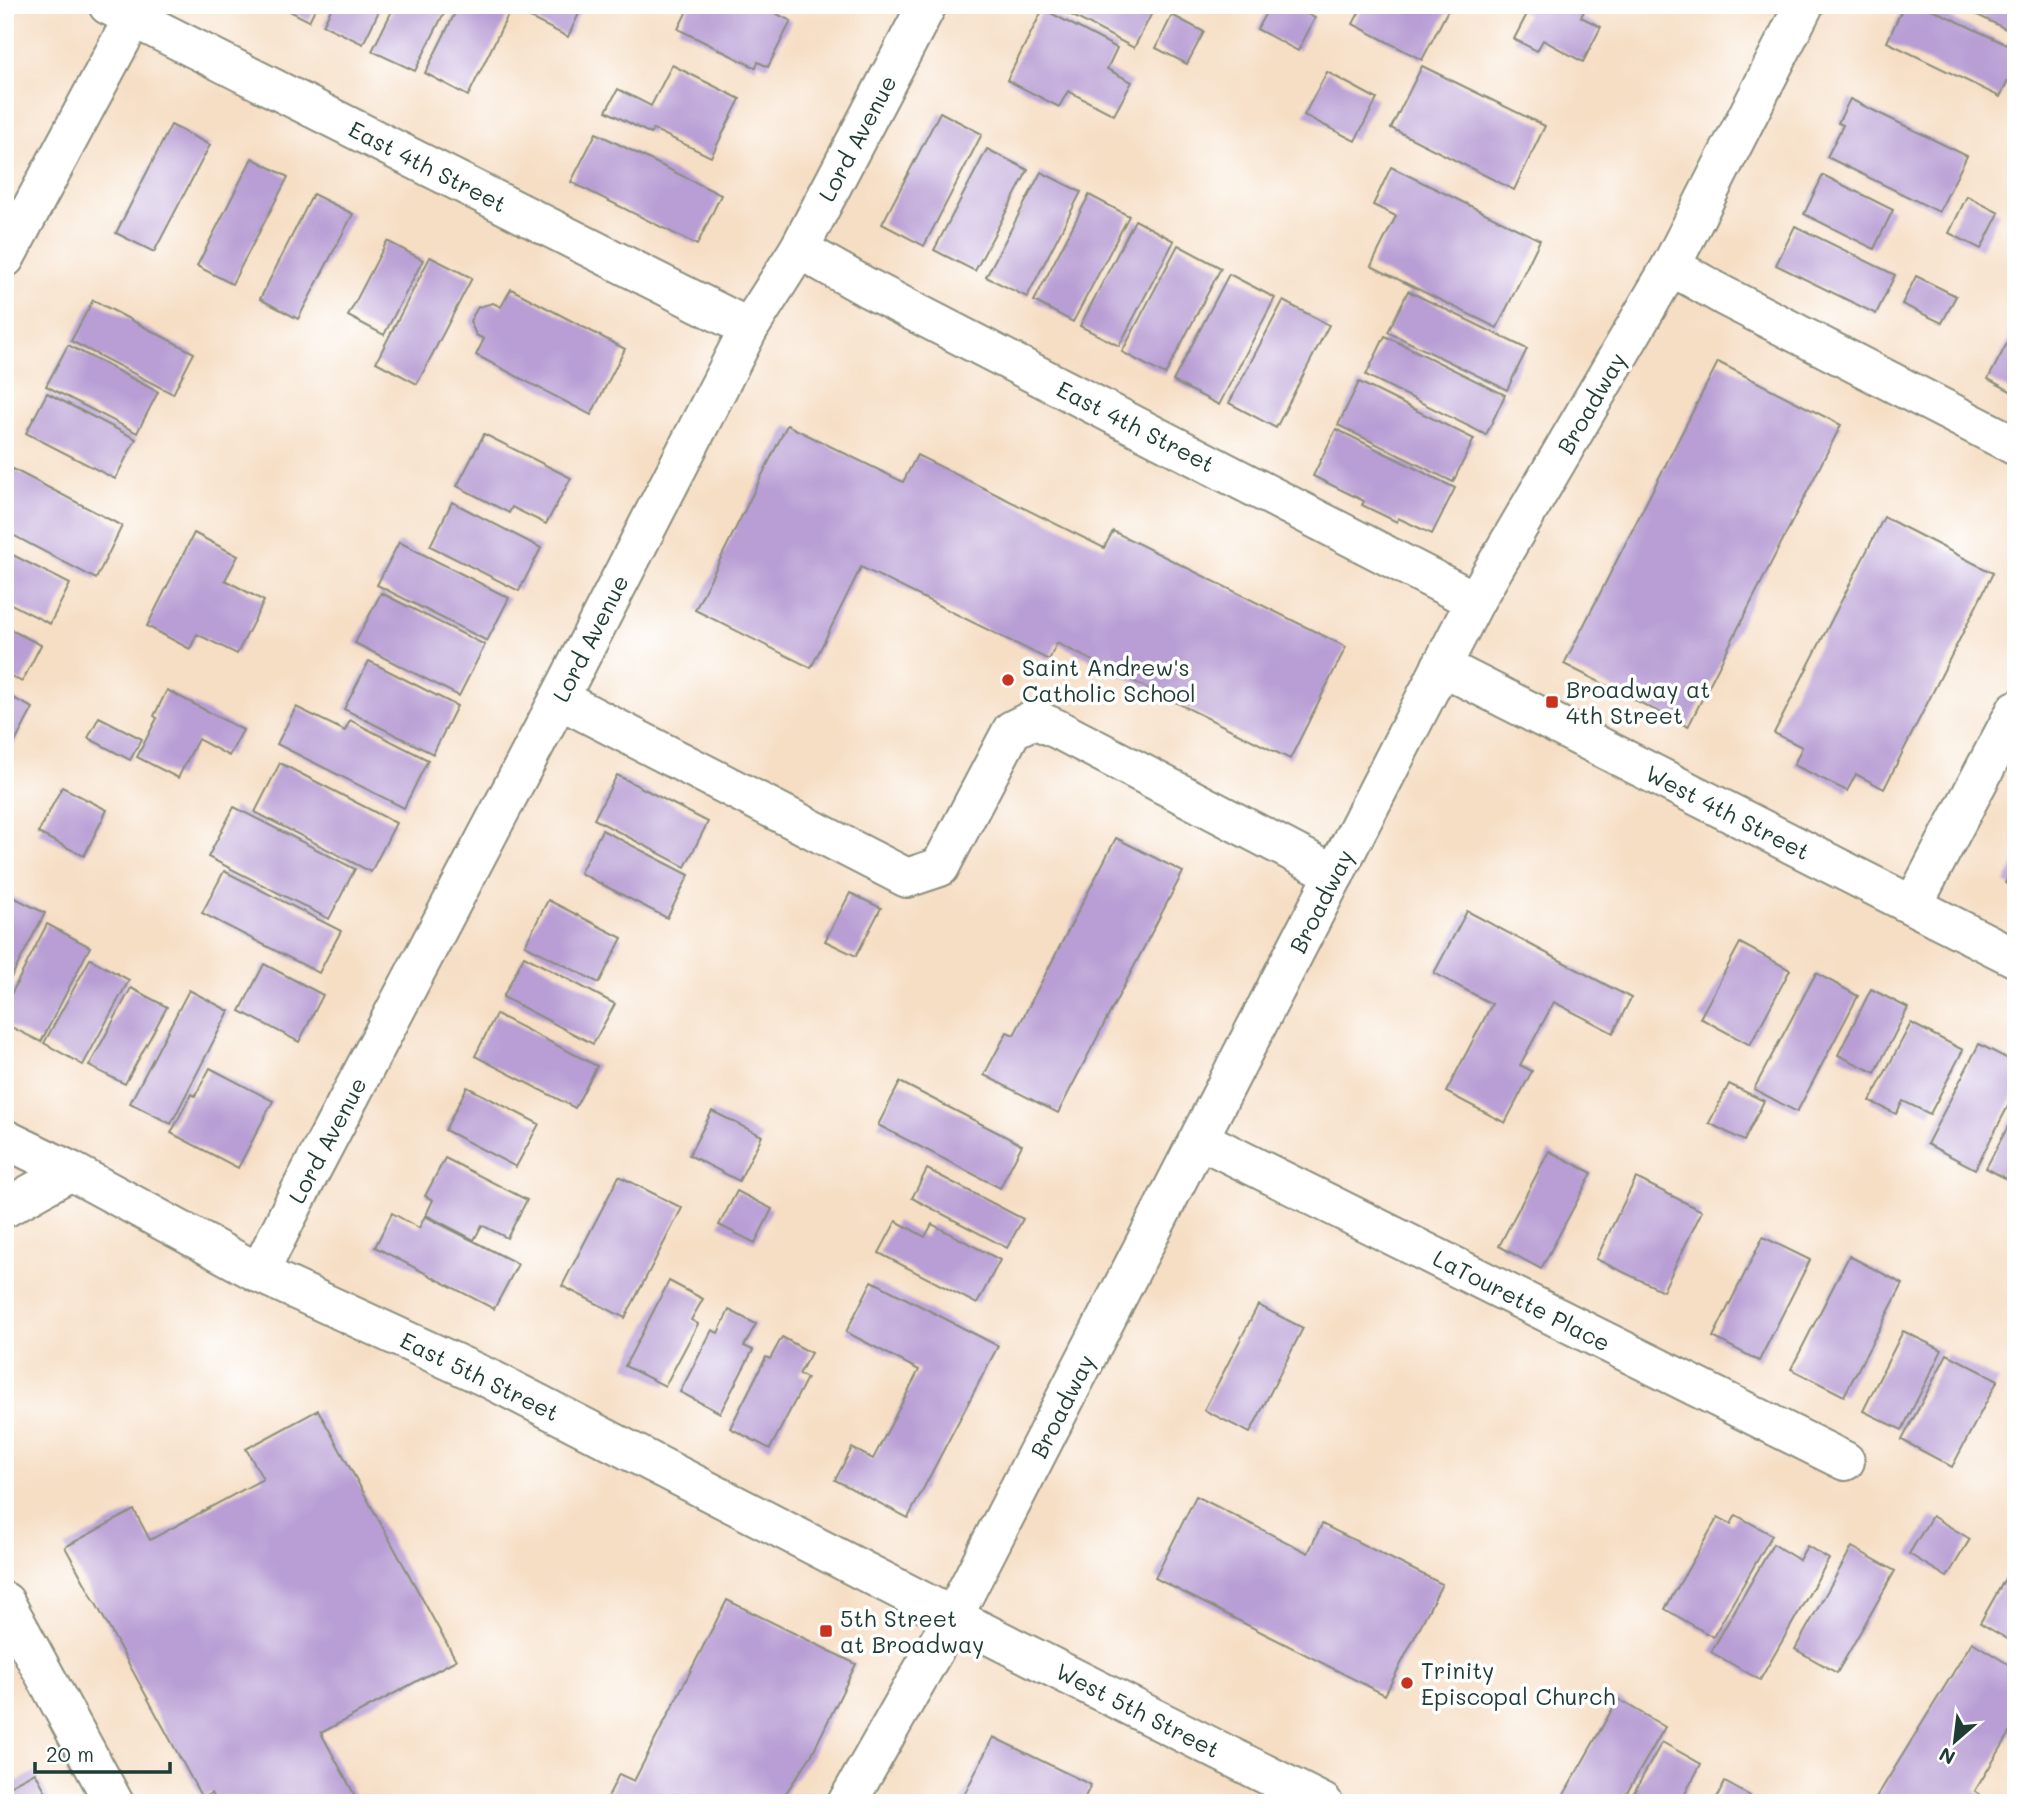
<svg xmlns="http://www.w3.org/2000/svg" width="2021" height="1808" font-family="Mali,sans-serif">
  <style>
    .building { fill: #b89ed4 }
    .lines { fill: none; stroke-linecap: round; stroke-linejoin: round }
    .minor-casing { stroke: #8a8e7c; stroke-width: 42 }
    .minor { stroke: #fff; stroke-width: 38 }
    .poi-dot { fill: #c8321e; stroke: #fff; stroke-width: 2.5 }
    .labels { text-anchor: middle; dominant-baseline: central; stroke-width: 7; stroke-linejoin: round; paint-order: stroke }
    .street-label { font-size: 23px; fill: #1f3d34; stroke: #fff }
    .poi-label { font-size: 23px; fill: #1f3d34; stroke: #fff; text-anchor: start }
  </style>
  <rect width="100%" height="100%" fill="#fff"/>
  <filter id="ink" filterUnits="userSpaceOnUse"><feTurbulence type="fractalNoise" baseFrequency=".0143" numOctaves="2"/><feDisplacementMap in="SourceGraphic" scale="14" xChannelSelector="R" yChannelSelector="G"/><feConvolveMatrix kernelMatrix="1 2 1 2 8 2 1 2 1" color-interpolation-filters="sRGB"/></filter>
  <filter id="wash" filterUnits="userSpaceOnUse"><feTurbulence type="fractalNoise" baseFrequency=".00686" numOctaves="4" result="noise"/><feDisplacementMap in="SourceGraphic" scale="28" xChannelSelector="R" yChannelSelector="G"/><feGaussianBlur stdDeviation="1.57" result="paint"/><feColorMatrix in="noise" values="0 0 0 0 0 0 0 0 0 0 0 0 0 0 0 0 0 1.4 0 .05"/><feComposite in="paint" operator="in"/></filter>
  <g filter="url(#wash)">
    <rect width="100%" height="100%" fill="#f6dec4"/>
    <g id="blocks">
      <!-- building -->
      <g class="building">
        <path d="M278,5H317L309,21Z"/>
        <path d="M333,5H382L363,44L323,25Z"/>
        <path d="M395,5H448L415,71L372,51Z"/>
        <path d="M459,5H513L468,96L425,73Z"/>
        <path d="M529,5H583L568,37L524,15Z"/>
        <path d="M690,5H759L791,21L768,67L758,62L756,68L678,29Z"/>
        <path d="M1052,5H1156L1134,48Z"/>
        <path d="M1270,5H1290L1315,18L1298,51L1257,29Z"/>
        <path d="M1363,5H1440L1448,10L1422,60L1353,24Z"/>
        <path d="M1512,5H1587L1581,17L1601,27L1583,62L1543,40L1537,51L1514,39L1527,14Z"/>
        <path d="M1904,5H1923L2016,49V64L2000,97L1887,42Z"/>
        <path d="M1957,5H2016V34Z"/>
        <path d="M1043,9L1117,48L1107,69L1132,82L1114,115L1068,91L1059,107L1007,80Z"/>
        <path d="M1172,15L1204,32L1187,64L1156,48Z"/>
        <path d="M672,65L740,99L711,157L653,129L651,134L606,111L618,89L651,106Z"/>
        <path d="M1422,66L1545,126L1514,190L1391,128Z"/>
        <path d="M1327,72L1377,99L1355,141L1304,115Z"/>
        <path d="M1850,99L1967,156L1939,212L1827,157L1843,125L1838,123Z"/>
        <path d="M940,112L982,134L924,246L882,224Z"/>
        <path d="M171,125L210,145L154,252L116,233Z"/>
        <path d="M596,133L721,195L697,245L571,182Z"/>
        <path d="M987,149L1028,170L975,271L934,250Z"/>
        <path d="M252,158L288,177L232,284L197,266Z"/>
        <path d="M1391,167L1540,240L1497,328L1371,266L1396,216L1373,205Z"/>
        <path d="M1041,172L1081,192L1027,297L986,277Z"/>
        <path d="M1823,175L1893,210L1874,249L1804,214Z"/>
        <path d="M313,194L353,214L298,319L260,299Z"/>
        <path d="M1089,195L1129,216L1073,322L1034,301Z"/>
        <path d="M1967,196L1999,213L1981,249L1949,233Z"/>
        <path d="M1135,220L1174,241L1119,346L1080,326Z"/>
        <path d="M1795,226L1895,275L1876,314L1776,265Z"/>
        <path d="M387,241L423,260L384,335L348,316Z"/>
        <path d="M1178,245L1221,268L1165,375L1122,352Z"/>
        <path d="M430,257L472,278L417,384L376,362Z"/>
        <path d="M1229,274L1275,298L1219,405L1173,381Z"/>
        <path d="M1916,276L1956,296L1942,323L1902,304Z"/>
        <path d="M511,289L625,349L591,415L476,355L484,339L476,335L470,321L478,307L493,303L501,307Z"/>
        <path d="M1408,291L1527,349L1507,390L1388,332Z"/>
        <path d="M93,300L194,353L173,394L71,341Z"/>
        <path d="M1283,301L1329,325L1276,428L1229,403Z"/>
        <path d="M2012,334L2016,336V394L1988,379Z"/>
        <path d="M1385,336L1505,395L1486,435L1366,375Z"/>
        <path d="M68,345L158,392L137,433L46,386Z"/>
        <path d="M1718,362L1841,425L1688,727L1564,664Z"/>
        <path d="M1359,382L1474,439L1453,482L1338,425Z"/>
        <path d="M47,393L136,439L115,479L26,433Z"/>
        <path d="M787,425L903,482L917,455L1104,548L1113,531L1346,647L1290,759L1057,643L1049,660L861,567L811,668L695,610Z"/>
        <path d="M1336,429L1455,488L1432,534L1398,518L1397,522L1362,505L1364,501L1313,476Z"/>
        <path d="M484,434L571,478L546,524L512,507L509,513L457,486Z"/>
        <path d="M13,469L122,526L96,579L5,531V483Z"/>
        <path d="M452,502L541,548L519,591L430,546Z"/>
        <path d="M1884,517L1993,573L1884,789L1856,774L1847,791L1794,765L1802,747L1774,733Z"/>
        <path d="M194,533L238,556L225,580L264,601L237,654L197,634L190,649L147,626Z"/>
        <path d="M399,542L509,598L487,641L377,585Z"/>
        <path d="M5,551L70,584L50,624L5,601Z"/>
        <path d="M381,593L485,645L459,696L355,643Z"/>
        <path d="M5,627L41,645L22,682L5,673Z"/>
        <path d="M369,661L457,706L433,754L344,709Z"/>
        <path d="M167,690L243,730L229,756L198,739L178,778L137,757L157,718L154,716Z"/>
        <path d="M5,694L33,708L12,748L5,745Z"/>
        <path d="M296,707L345,731L350,720L428,760L404,808L277,744Z"/>
        <path d="M99,717L142,739L130,760L88,738Z"/>
        <path d="M280,763L396,823L371,872L255,812Z"/>
        <path d="M617,775L708,822L685,867L594,819Z"/>
        <path d="M62,787L107,810L84,856L38,833Z"/>
        <path d="M234,807L355,869L329,919L208,857Z"/>
        <path d="M602,830L689,875L667,918L580,873Z"/>
        <path d="M1116,838L1183,872L1058,1113L984,1075L1007,1032L1014,1035Z"/>
        <path d="M2016,861V889L2005,883Z"/>
        <path d="M224,871L341,931L319,973L202,913Z"/>
        <path d="M5,893L45,913L5,989Z"/>
        <path d="M850,893L881,908L856,956L825,941Z"/>
        <path d="M548,900L622,938L599,983L525,945Z"/>
        <path d="M1467,911L1631,998L1613,1033L1554,1002L1520,1065L1532,1071L1505,1123L1446,1092L1492,1004L1434,973Z"/>
        <path d="M47,924L90,947L41,1042L5,1024V1006Z"/>
        <path d="M1740,943L1790,970L1750,1045L1700,1018Z"/>
        <path d="M524,956L615,1004L593,1044L503,997Z"/>
        <path d="M90,959L129,980L83,1065L44,1043Z"/>
        <path d="M264,964L323,995L299,1042L240,1011Z"/>
        <path d="M1816,973L1858,996L1797,1112L1754,1089Z"/>
        <path d="M131,988L167,1007L125,1084L89,1066Z"/>
        <path d="M1871,989L1908,1008L1875,1073L1838,1055Z"/>
        <path d="M189,990L229,1011L171,1124L130,1103Z"/>
        <path d="M496,1014L597,1066L575,1108L475,1056Z"/>
        <path d="M1911,1023L1963,1050L1930,1114L1903,1101L1896,1114L1870,1101Z"/>
        <path d="M1979,1044L2016,1063V1091L1975,1169L1927,1144Z"/>
        <path d="M210,1068L273,1101L238,1168L171,1133L191,1094L195,1096Z"/>
        <path d="M900,1082L1022,1145L1000,1188L878,1125Z"/>
        <path d="M1729,1084L1764,1101L1744,1141L1709,1123Z"/>
        <path d="M467,1087L539,1124L516,1167L445,1130Z"/>
        <path d="M712,1111L762,1136L739,1181L689,1155Z"/>
        <path d="M2016,1111V1184L1986,1168Z"/>
        <path d="M1549,1151L1592,1173L1541,1269L1499,1246Z"/>
        <path d="M445,1158L527,1200L507,1238L482,1225L474,1240L426,1215L433,1200L425,1196Z"/>
        <path d="M927,1169L1023,1219L1007,1248L912,1198Z"/>
        <path d="M619,1176L682,1208L625,1318L562,1286Z"/>
        <path d="M1636,1178L1702,1211L1663,1291L1596,1259Z"/>
        <path d="M737,1191L772,1209L755,1243L719,1225Z"/>
        <path d="M392,1213L419,1228L425,1216L518,1264L494,1309L375,1247Z"/>
        <path d="M896,1221L925,1237L932,1224L1000,1260L977,1304L879,1253Z"/>
        <path d="M1763,1237L1810,1260L1759,1361L1713,1337Z"/>
        <path d="M1849,1256L1903,1284L1844,1396L1791,1369Z"/>
        <path d="M669,1281L703,1299L691,1320L698,1324L665,1386L625,1366Z"/>
        <path d="M872,1281L998,1346L908,1518L835,1480L852,1448L873,1459L919,1370L846,1332Z"/>
        <path d="M1258,1305L1303,1328L1250,1433L1204,1410Z"/>
        <path d="M729,1310L756,1324L744,1346L753,1350L720,1413L680,1392L712,1330L718,1333Z"/>
        <path d="M1903,1331L1942,1350L1902,1430L1863,1411Z"/>
        <path d="M782,1337L811,1353L799,1374L807,1378L770,1449L730,1428L766,1357L770,1359Z"/>
        <path d="M1947,1354L1998,1380L1952,1467L1902,1440Z"/>
        <path d="M318,1410L456,1660L321,1733L359,1803H217L211,1793L202,1798L65,1547L134,1510L150,1540L263,1479L246,1449Z"/>
        <path d="M1196,1496L1308,1553L1322,1524L1442,1584L1385,1695L1155,1578Z"/>
        <path d="M1736,1515L1772,1535L1713,1637L1665,1609L1718,1517L1731,1524Z"/>
        <path d="M1932,1516L1970,1539L1947,1577L1909,1554Z"/>
        <path d="M1773,1544L1799,1560L1807,1546L1829,1559L1760,1680L1711,1652Z"/>
        <path d="M1852,1547L1895,1571L1837,1673L1795,1649Z"/>
        <path d="M2006,1577L2016,1583V1644L1980,1623Z"/>
        <path d="M727,1600L856,1664L811,1756L779,1803H605L619,1774L634,1781Z"/>
        <path d="M1972,1642L2016,1669V1723L1975,1791L1993,1803H1873Z"/>
        <path d="M1618,1699L1665,1727L1621,1803H1571L1562,1798Z"/>
        <path d="M993,1737L1091,1785L1082,1803H960Z"/>
        <path d="M1662,1742L1701,1764L1680,1803H1628Z"/>
        <path d="M35,1772L52,1803H5V1788Z"/>
        <path d="M1725,1782L1750,1796L1747,1803H1714Z"/>
      </g>
    </g>
  </g>
  <g filter="url(#ink)">
    <use href="#blocks" fill-opacity="0" stroke="#8a8e7c" stroke-width="2"/>
    <g class="lines">
      <defs>
        <g id="minor">
          <path d="M108,5L749,328"/>
          <path d="M799,249L866,287L1475,601"/>
          <path d="M5,258L140,5"/>
          <path d="M1671,266L1724,296L2016,446"/>
          <path d="M1441,666L2016,958"/>
          <path d="M559,699L907,878L940,867L1012,730L1034,719L1057,729L1335,874"/>
          <path d="M1913,905L2016,710"/>
          <path d="M5,1139L71,1171L259,1273L492,1380L953,1617L1323,1803"/>
          <path d="M1199,1139L1845,1461"/>
          <path d="M5,1208L71,1171"/>
          <path d="M259,1273L295,1201L559,699L749,328L799,249L927,5"/>
          <path d="M5,1602L114,1803"/>
          <path d="M847,1803L953,1617L1475,601L1671,266L1804,5"/>
        </g>
      </defs>
      <!-- minor casing -->
      <use href="#minor" class="minor-casing"/>
      <!-- minor -->
      <use href="#minor" class="minor"/>
    </g>
  </g>
  <!-- markers -->
  <g class="poi-dot">
    <circle cx="1008" cy="680" r="7"/>
    <rect x="1545" y="695" width="14" height="14" rx="3.5"/>
    <rect x="819" y="1624" width="14" height="14" rx="3.5"/>
    <circle cx="1407" cy="1683" r="7"/>
  </g>
  <g class="labels">
    <!-- street labels -->
    <g class="street-label">
      <text transform="translate(857 138) rotate(-62)">Lord Avenue</text>
      <text transform="translate(428 166) rotate(27)">East 4th Street</text>
      <text transform="translate(1591 403) rotate(-60)">Broadway</text>
      <text transform="translate(1136 426) rotate(27)">East 4th Street</text>
      <text transform="translate(590 638) rotate(-63)">Lord Avenue</text>
      <text transform="translate(1728 812) rotate(27)">West 4th Street</text>
      <text transform="translate(1321 901) rotate(-63)">Broadway</text>
      <text transform="translate(327 1140) rotate(-62)">Lord Avenue</text>
      <text transform="translate(1522 1300) rotate(27)">LaTourette Place</text>
      <text transform="translate(480 1376) rotate(26)">East 5th Street</text>
      <text transform="translate(1062 1406) rotate(-63)">Broadway</text>
      <text transform="translate(1138 1710) rotate(27)">West 5th Street</text>
    </g>
    <!-- poi labels -->
    <g class="poi-label">
      <text x="1022" y="667">Saint Andrew's<tspan x="1022" dy="26">Catholic School</tspan></text>
      <text x="1566" y="689">Broadway at<tspan x="1566" dy="26">4th Street</tspan></text>
      <text x="840" y="1618">5th Street<tspan x="840" dy="26">at Broadway</tspan></text>
      <text x="1421" y="1670">Trinity<tspan x="1421" dy="26">Episcopal Church</tspan></text>
    </g>
  </g>
  <!-- margin -->
  <rect width="2021" height="1808" fill="none" stroke="#fff" stroke-width="28"/>
  <!-- north arrow -->
  <g transform="translate(1955 1741) rotate(208)" stroke="#ffffff" stroke-width="5" paint-order="stroke">
  <path d="M0-5L12 26L0 18L-12 26Z" fill="#1f3d34"/>
  <text y="-10" font-size="19" font-weight="bold" text-anchor="middle" fill="#1f3d34">N</text>
  </g>
  <!-- scale -->
  <path d="M35 1762v10h135v-10" fill="none" stroke="#1f3d34" stroke-width="3.5"/>
  <text x="46" y="1762" font-size="21" fill="#1f3d34" stroke="#ffffff" stroke-width="5" paint-order="stroke">20 m</text>
</svg>
